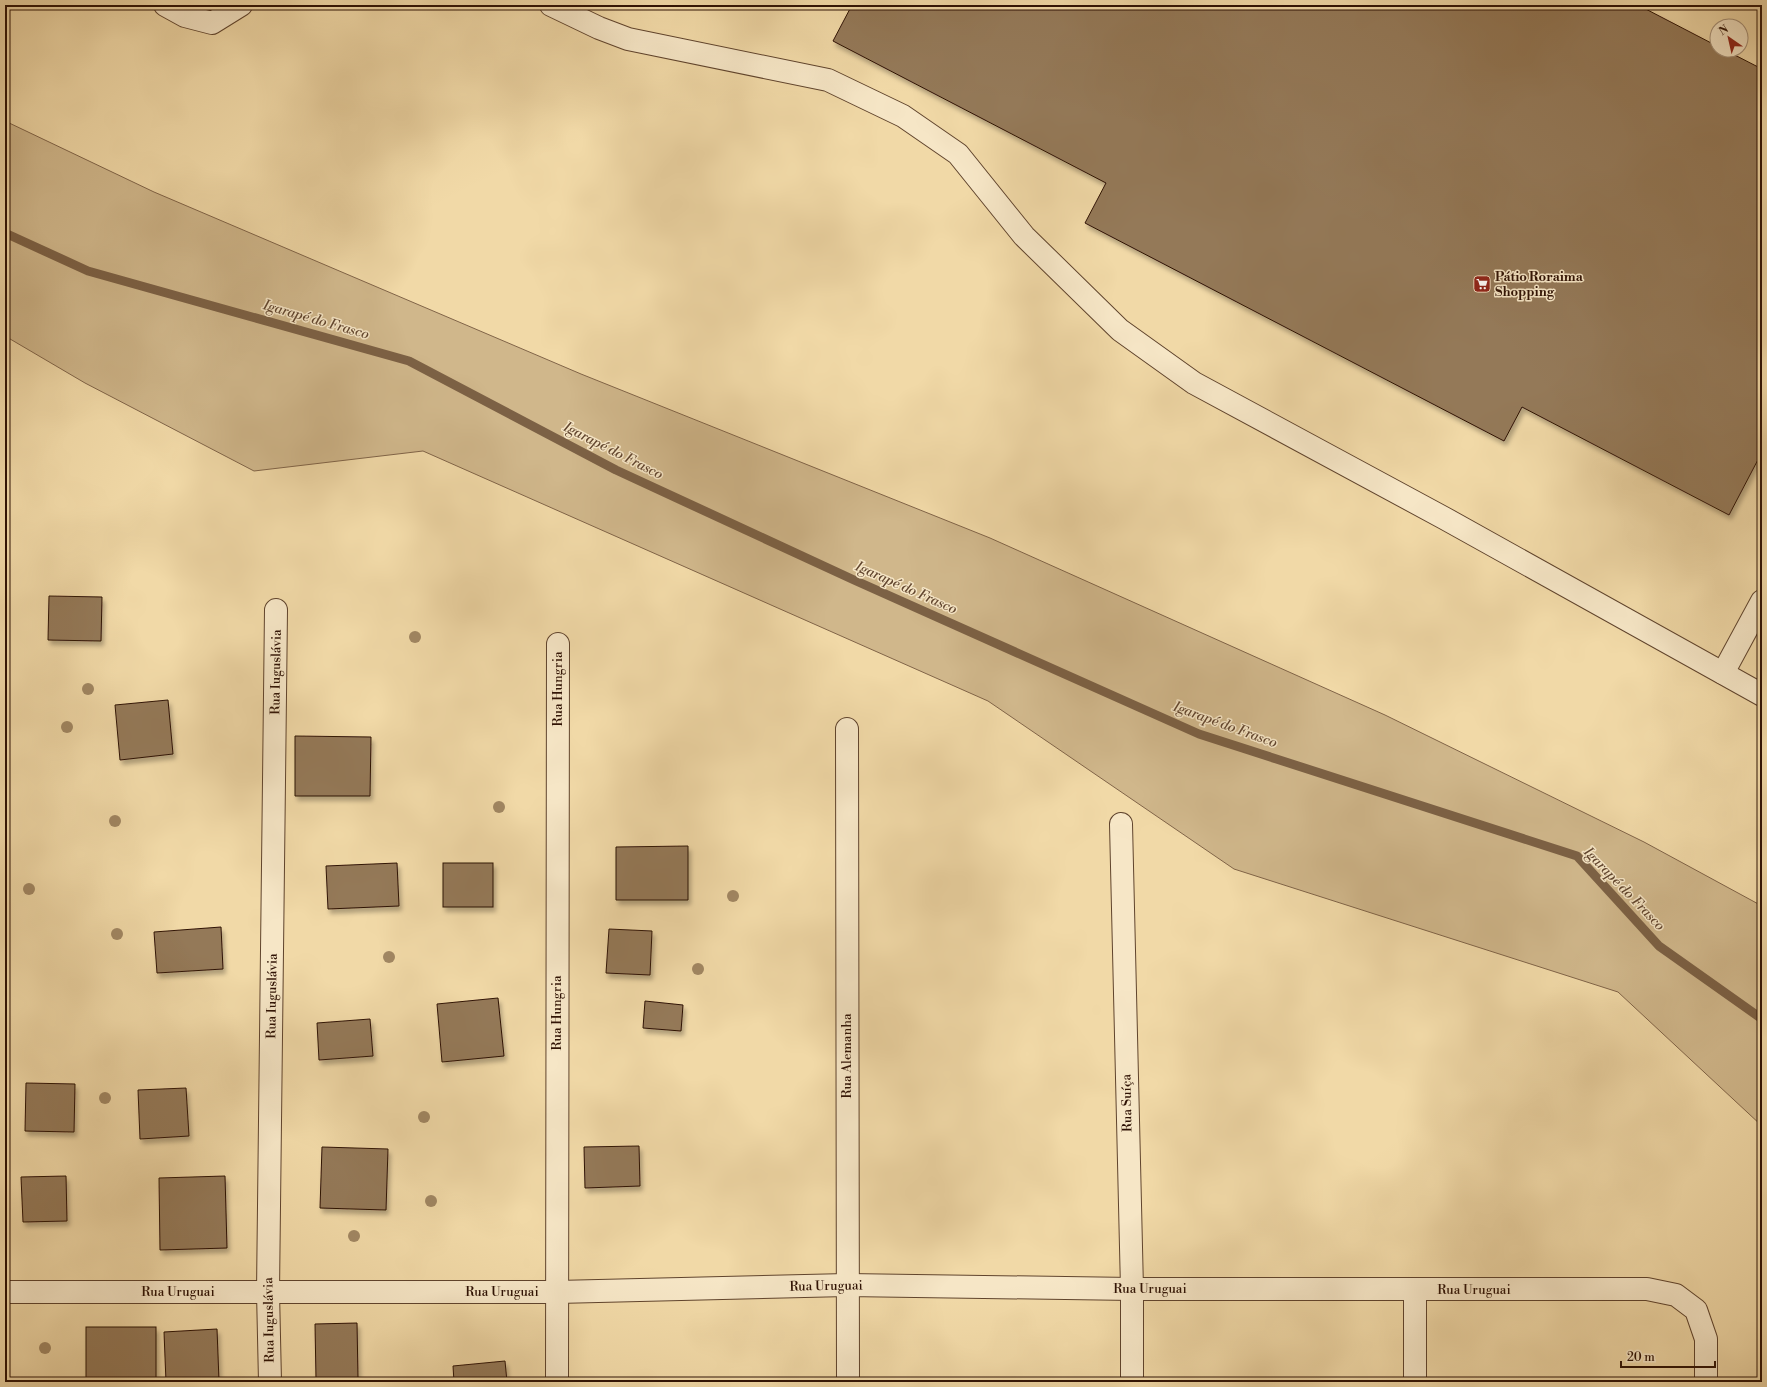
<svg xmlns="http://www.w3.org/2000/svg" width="1767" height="1387" font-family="'Libre Bodoni',serif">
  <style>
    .green { fill: #d0b78b; stroke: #806448 }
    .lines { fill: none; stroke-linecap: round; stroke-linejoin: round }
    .stream { stroke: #7c6145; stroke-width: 9 }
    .building { fill: #947959; stroke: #2f1204; filter: url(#shadow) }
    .minor-casing { stroke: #60442d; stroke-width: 24 }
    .minor { stroke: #f6e6c6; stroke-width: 22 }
    .tree { fill: #a18763 }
    .labels { text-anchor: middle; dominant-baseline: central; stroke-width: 3; stroke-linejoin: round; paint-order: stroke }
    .poi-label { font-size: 13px; font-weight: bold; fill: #2f1204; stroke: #f6e6c6; text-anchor: start }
    .street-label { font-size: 13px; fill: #2f1204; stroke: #f6e6c6 }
    .water-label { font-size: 14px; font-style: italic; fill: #62462f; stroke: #f6e6c6 }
  </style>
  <defs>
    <filter id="shadow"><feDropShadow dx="2.5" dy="4.5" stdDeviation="2" flood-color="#0004"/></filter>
  </defs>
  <rect width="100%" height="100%" fill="#f1d9a7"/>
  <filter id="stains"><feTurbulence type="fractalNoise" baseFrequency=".005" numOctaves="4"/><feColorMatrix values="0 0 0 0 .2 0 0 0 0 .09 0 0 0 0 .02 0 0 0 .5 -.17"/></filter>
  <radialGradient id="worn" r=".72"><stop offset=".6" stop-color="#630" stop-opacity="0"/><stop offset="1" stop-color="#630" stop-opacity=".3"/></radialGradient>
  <!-- green -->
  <path class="green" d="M5,121L154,192L581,374L990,538L1385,715L1644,842L1762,906V1126L1618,992L1234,869L988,701L423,451L254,471L85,383L5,336Z"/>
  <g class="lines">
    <!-- stream -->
    <path class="stream" d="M5,233L88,271L409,361L616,470L854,580L1199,734L1577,856L1659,946L1762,1019"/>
  </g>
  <!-- building -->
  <g class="building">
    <path d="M852,5H1638L1717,46V50H1725L1762,69V452L1729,515L1522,407L1504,441L1085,223L1106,183L833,41Z"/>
    <path d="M49,596L102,597L101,641L48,640Z"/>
    <path d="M168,700L173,754L120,760L115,705Z"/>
    <path d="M295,736L371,737L370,796H295Z"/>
    <path d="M688,846V900H616V847Z"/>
    <path d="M397,863L399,906L328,909L326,866Z"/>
    <rect x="443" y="863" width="50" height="44"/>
    <path d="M221,927L223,969L157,973L154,932Z"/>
    <path d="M609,929L652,931L650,975L606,973Z"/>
    <path d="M498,998L504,1056L442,1062L437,1004Z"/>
    <path d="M645,1001L683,1005L681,1031L643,1028Z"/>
    <path d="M370,1019L373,1056L319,1060L317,1023Z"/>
    <path d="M26,1083L75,1084L74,1132L25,1131Z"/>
    <path d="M186,1088L189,1136L140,1139L138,1090Z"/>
    <path d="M639,1146L640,1186L585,1188L584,1147Z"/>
    <path d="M322,1147L388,1149L386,1210L320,1208Z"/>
    <path d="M66,1176L67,1221L23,1222L21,1177Z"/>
    <path d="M225,1176L227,1248L160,1250L159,1178Z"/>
    <path d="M357,1323L358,1378L316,1379L315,1324Z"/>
    <rect x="86" y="1327" width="70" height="55"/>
    <path d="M217,1329L219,1381L166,1382L164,1332Z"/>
    <path d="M505,1361L507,1382H454L453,1366Z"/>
  </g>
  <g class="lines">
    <defs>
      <g id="minor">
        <path d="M165,5L185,16L212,23L241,5"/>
        <path d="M551,5L599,28L628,39L828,80L903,116L958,154L1024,236L1120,330L1194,383L1444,518L1762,695"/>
        <path d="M1723,673L1762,601"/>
        <path d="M847,729L848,1382"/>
        <path d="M1121,824L1132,1289V1382"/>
        <path d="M1415,1290V1382"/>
        <path d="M5,1292H557L847,1285L1132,1289H1647L1676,1295L1696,1310L1706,1339V1382"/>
        <path d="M270,1382L268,1292L276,610"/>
        <path d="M557,1382L558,644"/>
      </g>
    </defs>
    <!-- minor casing -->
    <use href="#minor" class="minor-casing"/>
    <!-- minor -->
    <use href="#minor" class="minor"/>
  </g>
  <!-- trees -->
  <g class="tree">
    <circle cx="415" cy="637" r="6"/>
    <circle cx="88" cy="689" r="6"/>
    <circle cx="67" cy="727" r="6"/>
    <circle cx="499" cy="807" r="6"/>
    <circle cx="115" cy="821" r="6"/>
    <circle cx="29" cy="889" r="6"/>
    <circle cx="733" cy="896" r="6"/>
    <circle cx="117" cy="934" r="6"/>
    <circle cx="389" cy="957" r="6"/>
    <circle cx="698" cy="969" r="6"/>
    <circle cx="105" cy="1098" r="6"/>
    <circle cx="424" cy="1117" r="6"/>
    <circle cx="431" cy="1201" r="6"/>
    <circle cx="354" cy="1236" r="6"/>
    <circle cx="45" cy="1348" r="6"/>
  </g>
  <!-- icons -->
  <defs>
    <symbol id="supermarket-square" viewBox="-11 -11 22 22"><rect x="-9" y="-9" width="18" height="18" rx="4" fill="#8f2418" stroke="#f6e6c6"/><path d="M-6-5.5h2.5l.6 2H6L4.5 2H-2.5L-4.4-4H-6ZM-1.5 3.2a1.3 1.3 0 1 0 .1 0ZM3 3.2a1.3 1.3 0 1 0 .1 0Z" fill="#fff"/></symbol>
  </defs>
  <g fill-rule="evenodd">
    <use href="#supermarket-square" x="1472" y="274" width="20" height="20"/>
  </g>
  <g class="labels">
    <!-- poi labels -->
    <g class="poi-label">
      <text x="1495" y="277">Pátio Roraima<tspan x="1495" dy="15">Shopping</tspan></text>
    </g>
    <!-- street labels -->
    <g class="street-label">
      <text transform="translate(276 672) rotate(-89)">Rua Iuguslávia</text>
      <text transform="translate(558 689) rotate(-90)">Rua Hungria</text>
      <text transform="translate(272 996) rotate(-89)">Rua Iuguslávia</text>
      <text transform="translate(557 1013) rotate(-90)">Rua Hungria</text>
      <text transform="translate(847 1056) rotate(-90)">Rua Alemanha</text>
      <text transform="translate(1127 1103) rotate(-91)">Rua Suíça</text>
      <text transform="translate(826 1286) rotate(-1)">Rua Uruguai</text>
      <text x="1150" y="1289">Rua Uruguai</text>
      <text x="1474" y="1290">Rua Uruguai</text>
      <text x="178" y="1292">Rua Uruguai</text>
      <text x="502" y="1292">Rua Uruguai</text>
      <text transform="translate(269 1320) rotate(-91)">Rua Iuguslávia</text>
    </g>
    <!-- water labels -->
    <g class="water-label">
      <text transform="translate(316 320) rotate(16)">Igarapé do Frasco</text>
      <text transform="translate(613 451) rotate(27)">Igarapé do Frasco</text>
      <text transform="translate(906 588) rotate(24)">Igarapé do Frasco</text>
      <text transform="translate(1225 725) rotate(20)">Igarapé do Frasco</text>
      <text transform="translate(1624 889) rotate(46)">Igarapé do Frasco</text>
    </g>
  </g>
  <!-- margin -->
  <rect width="1767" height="1387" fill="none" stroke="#f1d9a7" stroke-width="20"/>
  <rect x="6" y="6" width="1755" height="1375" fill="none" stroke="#2f1204" stroke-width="2"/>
  <rect x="10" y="10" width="1747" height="1367" fill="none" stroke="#2f1204"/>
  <!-- north arrow -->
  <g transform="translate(1729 38) rotate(326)"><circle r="19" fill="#f6e6c6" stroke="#a69178"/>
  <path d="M0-3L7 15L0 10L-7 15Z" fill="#8f2418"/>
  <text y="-6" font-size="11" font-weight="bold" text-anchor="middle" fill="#2f1204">N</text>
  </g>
  <!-- scale -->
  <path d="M1621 1361v6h94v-6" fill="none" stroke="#2f1204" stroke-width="2"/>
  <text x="1627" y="1361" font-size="12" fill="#2f1204" stroke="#f6e6c6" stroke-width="3" paint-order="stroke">20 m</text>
  <rect width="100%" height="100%" filter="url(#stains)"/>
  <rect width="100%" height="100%" fill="url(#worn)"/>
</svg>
